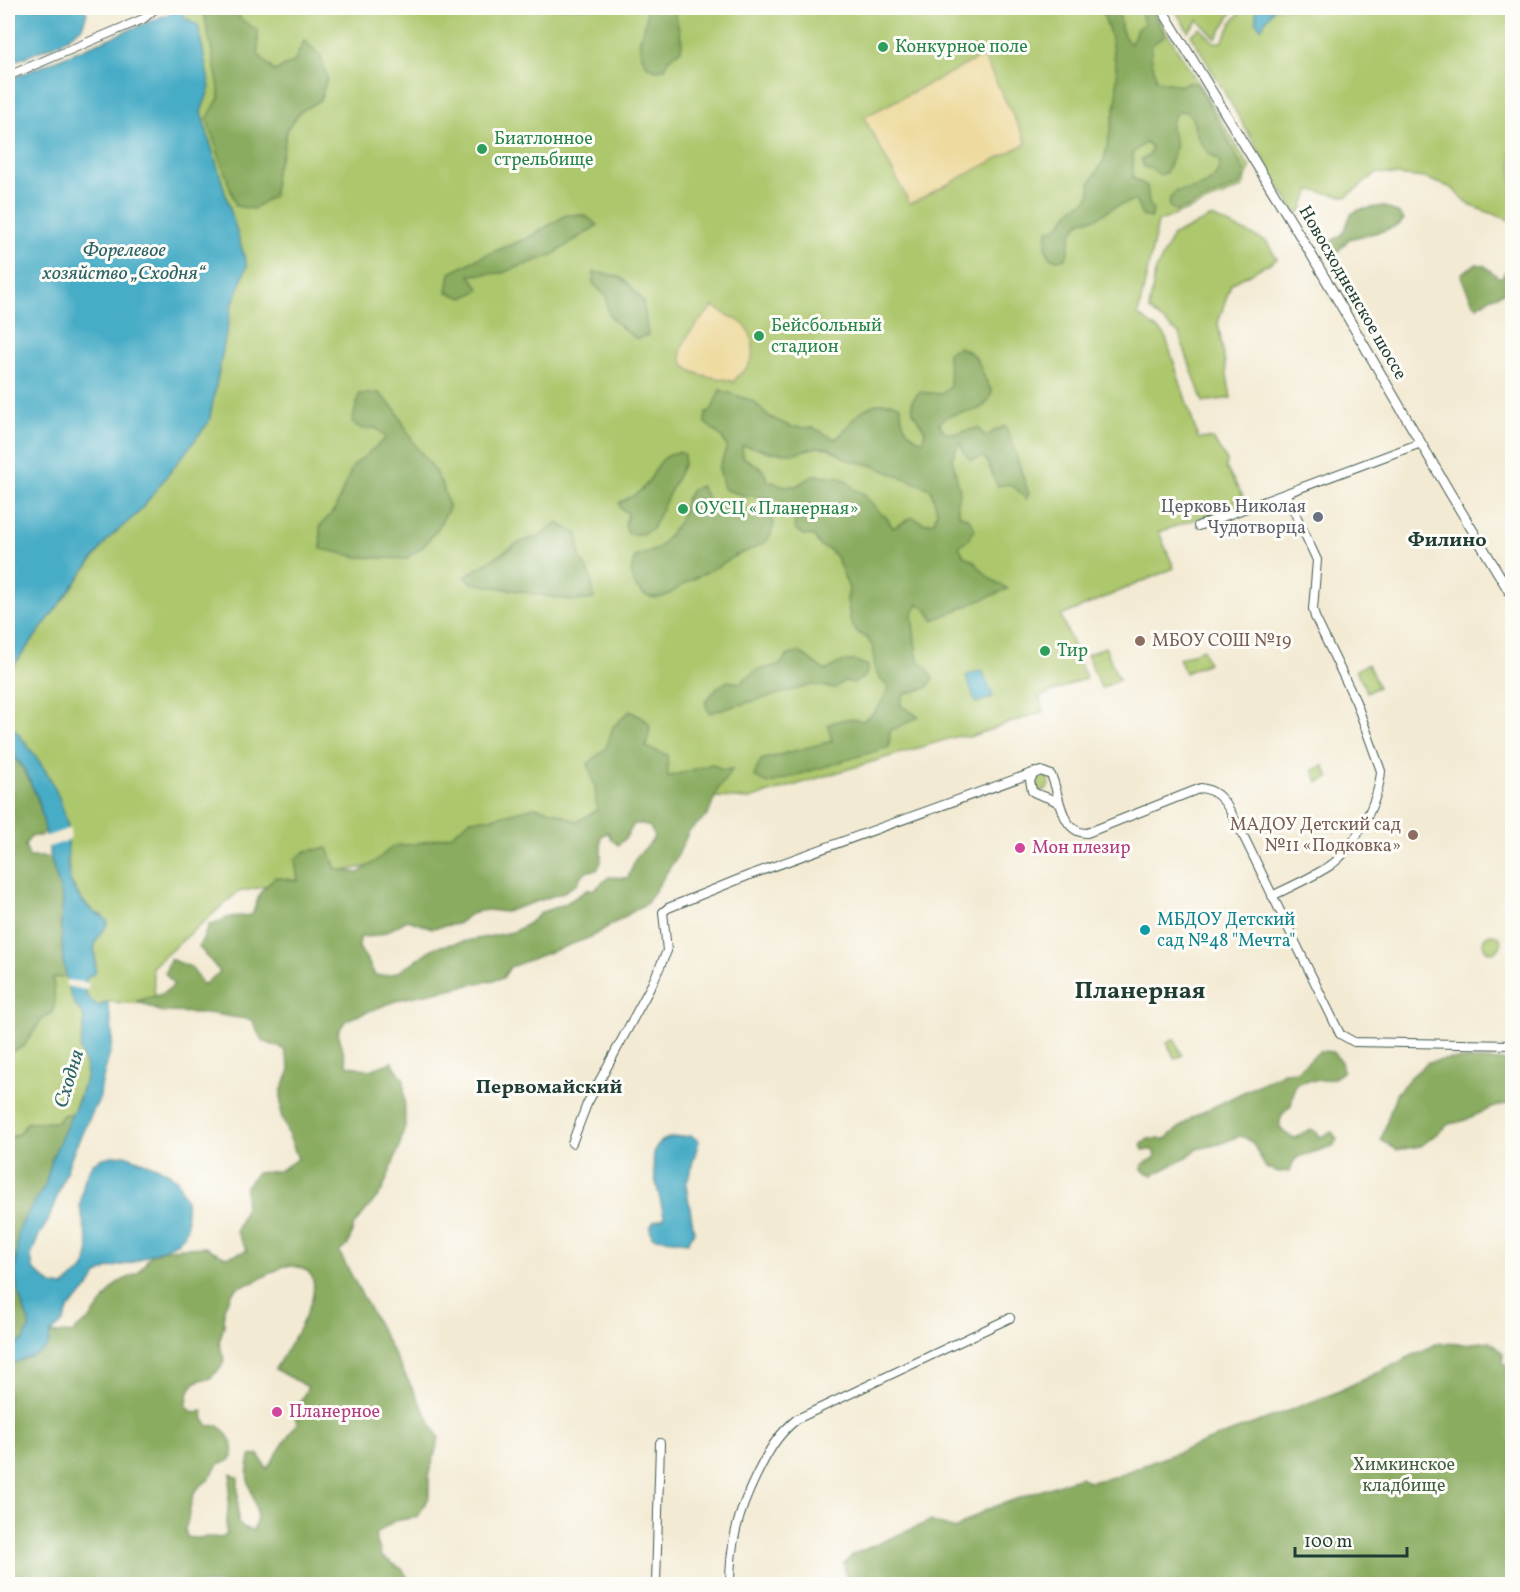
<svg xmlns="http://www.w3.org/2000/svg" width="1520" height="1592" font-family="Vollkorn,serif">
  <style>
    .green { fill: #adc76d; stroke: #668250; stroke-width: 1.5 }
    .forest { fill: #8aac60; stroke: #54744a; stroke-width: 1.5; fill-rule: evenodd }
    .sand { fill: #eeda9e; stroke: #868c69; stroke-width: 1.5 }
    .water { fill: #47acc6; stroke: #33747d; stroke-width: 1.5 }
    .pier { fill: #f3ead3 }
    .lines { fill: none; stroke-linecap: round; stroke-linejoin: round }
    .minor-casing { stroke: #3f574c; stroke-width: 10 }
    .major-casing { stroke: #3f574c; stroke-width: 11 }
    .minor { stroke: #fff; stroke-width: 8 }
    .major { stroke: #fff; stroke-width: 9 }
    .leisure-dot { fill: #2e9e5b; stroke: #fdfcf7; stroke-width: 2 }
    .worship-dot { fill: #6b7280; stroke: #fdfcf7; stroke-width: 2 }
    .education-dot { fill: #8d6e63; stroke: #fdfcf7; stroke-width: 2 }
    .hotel-dot { fill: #d1479c; stroke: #fdfcf7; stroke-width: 2 }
    .culture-dot { fill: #0f9aa8; stroke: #fdfcf7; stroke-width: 2 }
    .labels { text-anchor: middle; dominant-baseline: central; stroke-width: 6; stroke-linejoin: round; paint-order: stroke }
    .leisure-label { font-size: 18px; fill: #27864d; stroke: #fdfcf7; text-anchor: start }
    .street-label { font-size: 18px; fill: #1f3d34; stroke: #fdfcf7 }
    .worship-label { font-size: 18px; fill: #5b616d; stroke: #fdfcf7; text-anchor: end }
    .education-label { font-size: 18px; fill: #785e54; stroke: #fdfcf7; text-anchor: start }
    .hotel-label { font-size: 18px; fill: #b23c85; stroke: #fdfcf7; text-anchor: start }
    .culture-label { font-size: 18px; fill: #0d838f; stroke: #fdfcf7; text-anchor: start }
    .park-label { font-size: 18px; fill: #426042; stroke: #fdfcf7 }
    .water-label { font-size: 20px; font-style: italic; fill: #2d6467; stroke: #fdfcf7 }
    .neighbourhood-label { font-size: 20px; font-weight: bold; fill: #1f3d34; stroke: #fdfcf7 }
    .district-label { font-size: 24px; font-weight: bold; fill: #1f3d34; stroke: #fdfcf7 }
  </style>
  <rect width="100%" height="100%" fill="#fdfcf7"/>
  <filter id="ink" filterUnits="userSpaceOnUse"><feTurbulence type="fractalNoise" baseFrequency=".0167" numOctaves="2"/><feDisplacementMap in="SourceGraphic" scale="12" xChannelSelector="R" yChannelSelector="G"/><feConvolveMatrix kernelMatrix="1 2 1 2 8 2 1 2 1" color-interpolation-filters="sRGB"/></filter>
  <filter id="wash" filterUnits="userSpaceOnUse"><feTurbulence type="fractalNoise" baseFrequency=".008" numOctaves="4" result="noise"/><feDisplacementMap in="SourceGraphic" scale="24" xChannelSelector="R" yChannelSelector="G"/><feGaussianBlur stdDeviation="1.35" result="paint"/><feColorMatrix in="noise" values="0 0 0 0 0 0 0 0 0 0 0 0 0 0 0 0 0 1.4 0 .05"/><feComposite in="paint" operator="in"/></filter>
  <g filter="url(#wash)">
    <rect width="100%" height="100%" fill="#f3ead3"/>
    <!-- green -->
    <g class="green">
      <path d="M175,8H1152L1250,168L1242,188L1158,222L1138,315L1165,335L1198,438L1213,439L1227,461L1226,468L1243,496L1236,500V505L1159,532L1174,568L1061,616L1086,678L1039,697L1044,711L969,737L958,736L749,799L718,797L238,892L152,967L156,1004L105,1002L98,1006C84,996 83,993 87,977L95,973C100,952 85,949 106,927L103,916L94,912L81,899L70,880L67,850L68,826L50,777L35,755L8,721V673L108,539L138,513L209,422L231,308L247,266L201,112L210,87L191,22L186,20L180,9L176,10Z"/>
      <path d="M1174,8H1235L1216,38L1198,20L1188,31Z"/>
      <path d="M1244,8H1256V22L1270,14L1274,8H1512V221L1469,205L1452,188L1425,178L1377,173L1346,197L1311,190L1304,202L1302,211L1295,213L1191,35L1200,28L1214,42H1222L1232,22Z"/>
      <path d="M1212,217L1266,241L1277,259L1231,284L1218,323L1231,398L1203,402L1179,334L1149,310L1155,272L1173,235Z"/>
      <path d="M1105,647L1119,680L1101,688L1087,655Z"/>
      <path d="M1203,649L1208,663L1185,673L1179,659Z"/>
      <path d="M1368,664L1378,687L1367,692L1356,670Z"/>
      <path d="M1324,766L1329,778L1318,782L1313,770Z"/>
      <circle cx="1041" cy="783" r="8"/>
      <circle cx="1492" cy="943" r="9"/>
      <path d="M67,976L74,1003L84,1016V1025L80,1050L86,1067L87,1075L73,1113L63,1115L58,1122L27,1123L20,1133L12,1137L8,1135V1068L11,1052L24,1046L42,1019L52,1013L53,978Z"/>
      <path d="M1174,1039L1182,1055L1175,1059L1167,1043Z"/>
    </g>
    <!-- forest -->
    <g class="forest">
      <path d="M201,8H241L239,18L258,31V54L274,71L294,62L304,41L321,56L327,78L320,100L300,112L287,129L283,151L275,172L274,195L253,209L236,206L207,119L219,98V87L205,17Z"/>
      <path d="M646,8H674L682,42L681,50L668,60L665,68L657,70L648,67C628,38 650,32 646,8Z"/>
      <path d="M1101,8H1119C1121,22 1119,34 1131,44L1137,29L1144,24L1140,8H1150L1165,35L1152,45L1151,54L1156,79C1163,84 1170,82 1179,86L1187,83H1195L1198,85L1244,170V178L1239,185L1176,212L1169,206L1170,198L1176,191C1196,190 1219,184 1220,161C1209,155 1201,147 1197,135C1193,125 1195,119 1187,112L1178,111C1162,130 1179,134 1175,149C1173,157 1169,165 1166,173L1158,175L1152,169L1144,167L1141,159L1149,156L1152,147L1146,142L1133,153V178L1147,186L1149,203L1153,210L1151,218L1142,216L1135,200L1112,208L1097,218L1081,221C1065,238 1073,241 1066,258L1057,260L1049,257L1046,249L1047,231C1067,225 1062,216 1074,207C1078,204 1083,203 1088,199L1090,192V183L1104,160L1117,99V72L1110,34Z"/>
      <path d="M1383,206L1398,213L1404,219L1399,225L1383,231L1349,239L1338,251L1326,255V247C1330,240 1336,239 1342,234C1346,229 1348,220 1351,214L1358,210Z"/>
      <path d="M566,215H584L598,225L552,255L502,273L470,275L480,290L463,298L447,292L450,273L485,255L528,238Z"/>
      <path d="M1476,264L1485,266L1498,277H1502L1506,270L1512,268V289L1490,298L1477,306L1473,303L1461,277L1462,273Z"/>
      <path d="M594,272L617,276L627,282L643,301L648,335L637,339C621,327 604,319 607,297L593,283Z"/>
      <path d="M959,347C985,357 977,370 992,391C984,423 956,404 939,423L945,433H956L978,428L986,437L994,431L1006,426L1029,494L1026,499C1017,489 1011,481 998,486C991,476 992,467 984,457L970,460L964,452L960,442L952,458L960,492L957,502L959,514L969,519L975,529L969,539L959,546L964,556L974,561L989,578L1008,589L933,620L927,610L918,604L912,615L916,649L918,660L927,668L933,679L927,688L904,694L900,705L919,717L890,731L889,747L768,784L754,776L761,760L832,741L828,725C841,719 848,717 862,721C875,715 884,701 888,687L880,679L875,669L873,647L867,638L857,632L851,623L847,600L849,589L837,558L830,550L820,546L814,536L804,535L794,528L796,517C779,493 774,499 748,496C740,495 732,492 724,489L719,468L727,447L722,437L705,423L706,412L711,411L720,390L753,401L770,417L791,427L814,428L835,439C843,434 845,429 851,422C863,406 883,398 901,406C900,423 907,435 923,441L925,431L913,412L912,401L919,392L942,394L950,386C951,374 947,364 948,352ZM742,446L758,448L769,452L794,453L818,447L829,448L848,460L871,465L931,489L937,511L934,522L923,523L913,517L893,528L887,518L878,511L864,494L854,489L847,481L837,476L815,475L796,486H785L768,481L762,469L743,457Z"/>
      <path d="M379,393L395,409L417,448L431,465L443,486L449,508L438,528L424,546L406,559L358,557L321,549L320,526L335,509L353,466L386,438L376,428L362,429L352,423L359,394Z"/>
      <path d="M678,452L684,454V463L652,529L642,534H628L625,525L628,513L621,509L619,503C626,499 634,496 640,491C657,477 653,458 678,452Z"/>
      <path d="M700,486L712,505C734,512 758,503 774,523C772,531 771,538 764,543C754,550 740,552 730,559C714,570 697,576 681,586C674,591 669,596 661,597C651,599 642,595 636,587C629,577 631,568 635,557L658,549L680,521L686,499L692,490Z"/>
      <path d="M557,523L578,534L580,557L591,577L594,599L574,601L472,583L464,577L518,543L539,536Z"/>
      <path d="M798,652C809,656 815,665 826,671C841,660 851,657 868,666L865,677L854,683L844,681L835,688L812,685L709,713L705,702L718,687L728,681L739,683L757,670L780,665L787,656Z"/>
      <path d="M630,711C653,724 652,721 646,747L667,755L668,777L712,764L723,770L733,769L718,789L708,815L689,831L678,855L647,903L591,937L510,967L503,978L401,999L346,1020L338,1032L347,1065L370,1070L392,1062L404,1080L405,1126L399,1148L382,1191L354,1225L348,1245L339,1252L439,1438L429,1475V1497L417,1517L394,1521L375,1535L382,1557L402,1569L412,1584H142L118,1579L98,1584H8V1365L39,1353L48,1346L50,1334L71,1333L90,1319L117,1283L138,1273L151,1255L166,1249L205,1247L226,1257L247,1251L236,1231L245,1209L246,1186L257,1173L279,1171L298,1159L281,1115V1092L290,1070L284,1049L262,1041L252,1020L208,1013L161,1012L137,1001L162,994L174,985L165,973L170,959L191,967L203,985L220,972L199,947L209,925L230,917L252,915L260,893L275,877L298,881L295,859L306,851L328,848L336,869L358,873L377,860L393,846L415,844L452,835L470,820L492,818L535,807L556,812L577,822L597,810L595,787L588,764L606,748L613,727ZM634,824H642L650,827L654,836C651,846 644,848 638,855C632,862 633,871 627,878L609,877L595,889L587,890L565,904L542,912L528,924L513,932L436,947C415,957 400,980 375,975C372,970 370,965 367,960C361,949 356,951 361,936C377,940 393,928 407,920L432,928L457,924L471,914L479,911L488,910L505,912L562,893L577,884L581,876L588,871L597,870L601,862V836L608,832L611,839L618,845L625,839ZM284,1266C349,1263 289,1345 275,1369L308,1387L294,1413L297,1423L267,1469L258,1454L250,1456C249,1464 246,1473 248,1480C252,1496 262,1515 253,1530L245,1528L238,1523V1478L231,1474L226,1532L228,1534L221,1538C207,1535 200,1540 187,1537L185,1529C190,1517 189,1503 195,1492C198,1487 204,1484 209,1479C213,1475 214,1467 219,1464C223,1462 225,1463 228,1461C242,1451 226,1432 218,1425L209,1426L204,1420L203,1411L194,1413L187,1407C187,1392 191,1378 209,1379L221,1368L224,1360L219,1342L224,1326V1308L232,1293L238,1287L254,1282Z"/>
      <path d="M8,749C30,775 39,798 46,831L40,836H31L25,845L29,857H45L51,859L63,900L61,925L63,961L67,976L53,978L55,1002L52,1013L42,1019L24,1046L11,1052L8,1068Z"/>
      <path d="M1320,1051L1333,1052L1341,1062L1343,1071C1330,1087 1310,1075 1295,1085L1291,1106C1283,1111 1279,1118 1280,1128L1286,1134L1295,1138L1310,1129L1318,1133L1320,1137L1332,1132L1337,1139L1333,1146L1298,1157L1295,1160L1289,1171L1279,1172L1266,1168L1252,1142L1244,1137L1239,1136L1223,1143L1197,1149L1187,1157L1153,1175L1145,1172L1142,1169L1143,1164L1155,1158V1153L1152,1150H1143L1141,1145L1147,1139H1165L1193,1117L1284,1072L1297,1071Z"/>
      <path d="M1450,1059L1512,1061V1102L1491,1108L1463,1121L1449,1124L1421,1146L1397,1150L1381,1140L1396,1094L1411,1077L1428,1062Z"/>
      <path d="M73,1113L53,1156L45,1186L25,1217L18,1232L15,1278L22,1305L29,1321V1329L24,1340L8,1349V1135L12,1137L20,1133L27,1123L58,1122L63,1115Z"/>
      <path d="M1490,1341L1503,1353V1362L1510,1367L1512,1366V1584H847L844,1563L854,1554L930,1521L955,1529L985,1510L1080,1477L1089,1482L1110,1478L1335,1393L1438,1343L1463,1344Z"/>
    </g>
    <!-- sand -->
    <g class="sand">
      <path d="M983,56L1027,143L910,204L864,117Z"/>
      <path d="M714,306C722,314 730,315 739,321C753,330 757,350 749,364C745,372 737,374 734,382C721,377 704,378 692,371C662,355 701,319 714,306Z"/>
    </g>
    <!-- water -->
    <g class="water">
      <path d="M8,8H84L87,13L82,27L62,42L8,64Z"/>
      <path d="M1256,8H1274L1261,28L1256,22Z"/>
      <path d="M180,9L186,20L189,19L191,22L198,25L210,87L201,112L247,266L231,308L209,422L138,513L108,539L8,673V80Z"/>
      <path d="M982,670L993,697L976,703L966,676Z"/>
      <path d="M8,721C33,752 59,783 67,824C71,841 64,861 70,879C73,890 84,905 94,912C100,916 104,915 108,923C104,931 97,935 95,944C93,954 97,964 95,973L87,977C83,993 84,996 98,1006L102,1005L105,1002L108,1004C110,1017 113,1029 112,1042C110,1061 100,1078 100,1097L74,1150L48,1221L39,1235L31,1256L33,1269L52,1285L63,1287L85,1268L89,1248L80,1207L84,1181L92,1164L100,1159L111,1156L125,1155L154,1166L169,1173L177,1180L186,1200L187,1227L184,1235L177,1243L131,1263L109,1268L98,1274L86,1291L69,1308L63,1322L50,1334L48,1346L39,1353L8,1365V1349L24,1340L29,1329V1321L22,1305L15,1278L18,1232L25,1217L45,1186L53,1156L79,1099L87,1075L86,1067L80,1050L84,1025V1016L74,1003L70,993L63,961L61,925L63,900L51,859L39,801L24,768L8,749Z"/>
      <path d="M692,1136L699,1141L686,1185L694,1232L688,1242L656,1238L652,1237L650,1228L654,1221L662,1219L664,1217C662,1199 641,1150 664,1140C671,1136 684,1137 692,1136Z"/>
    </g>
    <!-- pier -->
    <g class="pier">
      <path d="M71,828L70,840L46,848L44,837Z"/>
      <path d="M66,980L89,983L87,990L66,986Z"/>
    </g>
  </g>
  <g filter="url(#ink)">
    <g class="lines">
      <defs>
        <g id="minor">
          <path d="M8,76L143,19L156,8"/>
          <path d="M1198,526L1421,443"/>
          <path d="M1058,803C1050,796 1040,797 1032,791L1030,780L1034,774L1041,771L1051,775C1060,793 1060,833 1087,833L1201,788C1224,791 1230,812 1241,831L1340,1034L1354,1042L1512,1045"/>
          <path d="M1272,896C1292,886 1313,877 1331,865C1355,848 1379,800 1381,771L1356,702L1315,617L1313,609L1317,560L1286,494"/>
          <path d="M572,1143L587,1104L652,984L667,951L663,912L668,908L747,876L1035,772"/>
          <path d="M656,1584L660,1443"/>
          <path d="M730,1584C730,1543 738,1513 756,1476C768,1452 776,1436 797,1419L1010,1318"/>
        </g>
        <path id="major" d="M1161,8L1308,249L1450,493L1512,596"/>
      </defs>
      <!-- minor casing -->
      <use href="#minor" class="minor-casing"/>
      <!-- major casing -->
      <use href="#major" class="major-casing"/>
      <!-- minor -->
      <use href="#minor" class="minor"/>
      <!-- major -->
      <use href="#major" class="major"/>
    </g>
  </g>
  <!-- markers -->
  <g class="leisure-dot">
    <circle cx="883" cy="47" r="6"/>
    <circle cx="482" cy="149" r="6"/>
    <circle cx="759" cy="336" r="6"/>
    <circle cx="683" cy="509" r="6"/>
    <circle cx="1045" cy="651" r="6"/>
  </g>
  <circle class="worship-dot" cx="1318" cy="517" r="6"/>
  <g class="education-dot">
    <circle cx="1140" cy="641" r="6"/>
    <circle cx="1413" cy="835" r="6"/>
  </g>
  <g class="hotel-dot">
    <circle cx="1020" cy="848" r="6"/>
    <circle cx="277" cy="1412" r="6"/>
  </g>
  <circle class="culture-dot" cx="1145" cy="930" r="6"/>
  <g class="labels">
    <!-- leisure labels -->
    <g class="leisure-label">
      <text x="895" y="47">Конкурное поле</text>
      <text x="494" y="139">Биатлонное<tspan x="494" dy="21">стрельбище</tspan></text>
      <text x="771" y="326">Бейсбольный<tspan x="771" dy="21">стадион</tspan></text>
      <text x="695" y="509">ОУСЦ «Планерная»</text>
      <text x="1057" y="651">Тир</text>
    </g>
    <!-- street labels -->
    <g class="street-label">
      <text transform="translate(1352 293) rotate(60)">Новосходненское шоссе</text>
    </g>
    <!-- worship labels -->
    <g class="worship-label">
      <text x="1306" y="507">Церковь Николая<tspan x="1306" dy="21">Чудотворца</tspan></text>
    </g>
    <!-- education labels -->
    <g class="education-label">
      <text x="1152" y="641">МБОУ СОШ №19</text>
      <text x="1401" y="825" text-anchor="end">МАДОУ Детский сад<tspan x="1401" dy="21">№11 «Подковка»</tspan></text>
    </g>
    <!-- hotel labels -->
    <g class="hotel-label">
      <text x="1032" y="848">Мон плезир</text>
      <text x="289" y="1412">Планерное</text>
    </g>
    <!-- culture labels -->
    <g class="culture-label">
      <text x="1157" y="920">МБДОУ Детский<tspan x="1157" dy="21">сад №48 "Мечта"</tspan></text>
    </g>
    <!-- park labels -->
    <g class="park-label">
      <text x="1404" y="1465">Химкинское<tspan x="1404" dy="21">кладбище</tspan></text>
    </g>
    <!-- water labels -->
    <g class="water-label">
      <text x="124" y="251">Форелевое<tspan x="124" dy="23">хозяйство „Сходня“</tspan></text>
      <text transform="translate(70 1079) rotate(-73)">Сходня</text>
    </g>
    <!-- neighbourhood labels -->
    <g class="neighbourhood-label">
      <text x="1447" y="541">Филино</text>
      <text x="549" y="1088">Первомайский</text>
    </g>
    <!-- district labels -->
    <g class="district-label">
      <text x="1140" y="992">Планерная</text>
    </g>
  </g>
  <!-- margin -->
  <rect width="1520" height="1592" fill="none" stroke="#fdfcf7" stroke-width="30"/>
  <!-- scale -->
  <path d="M1295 1547v9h112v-9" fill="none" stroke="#1f3d34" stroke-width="3"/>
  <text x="1304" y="1547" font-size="18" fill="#1f3d34" stroke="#fdfcf7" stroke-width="4.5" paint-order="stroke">100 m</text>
</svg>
